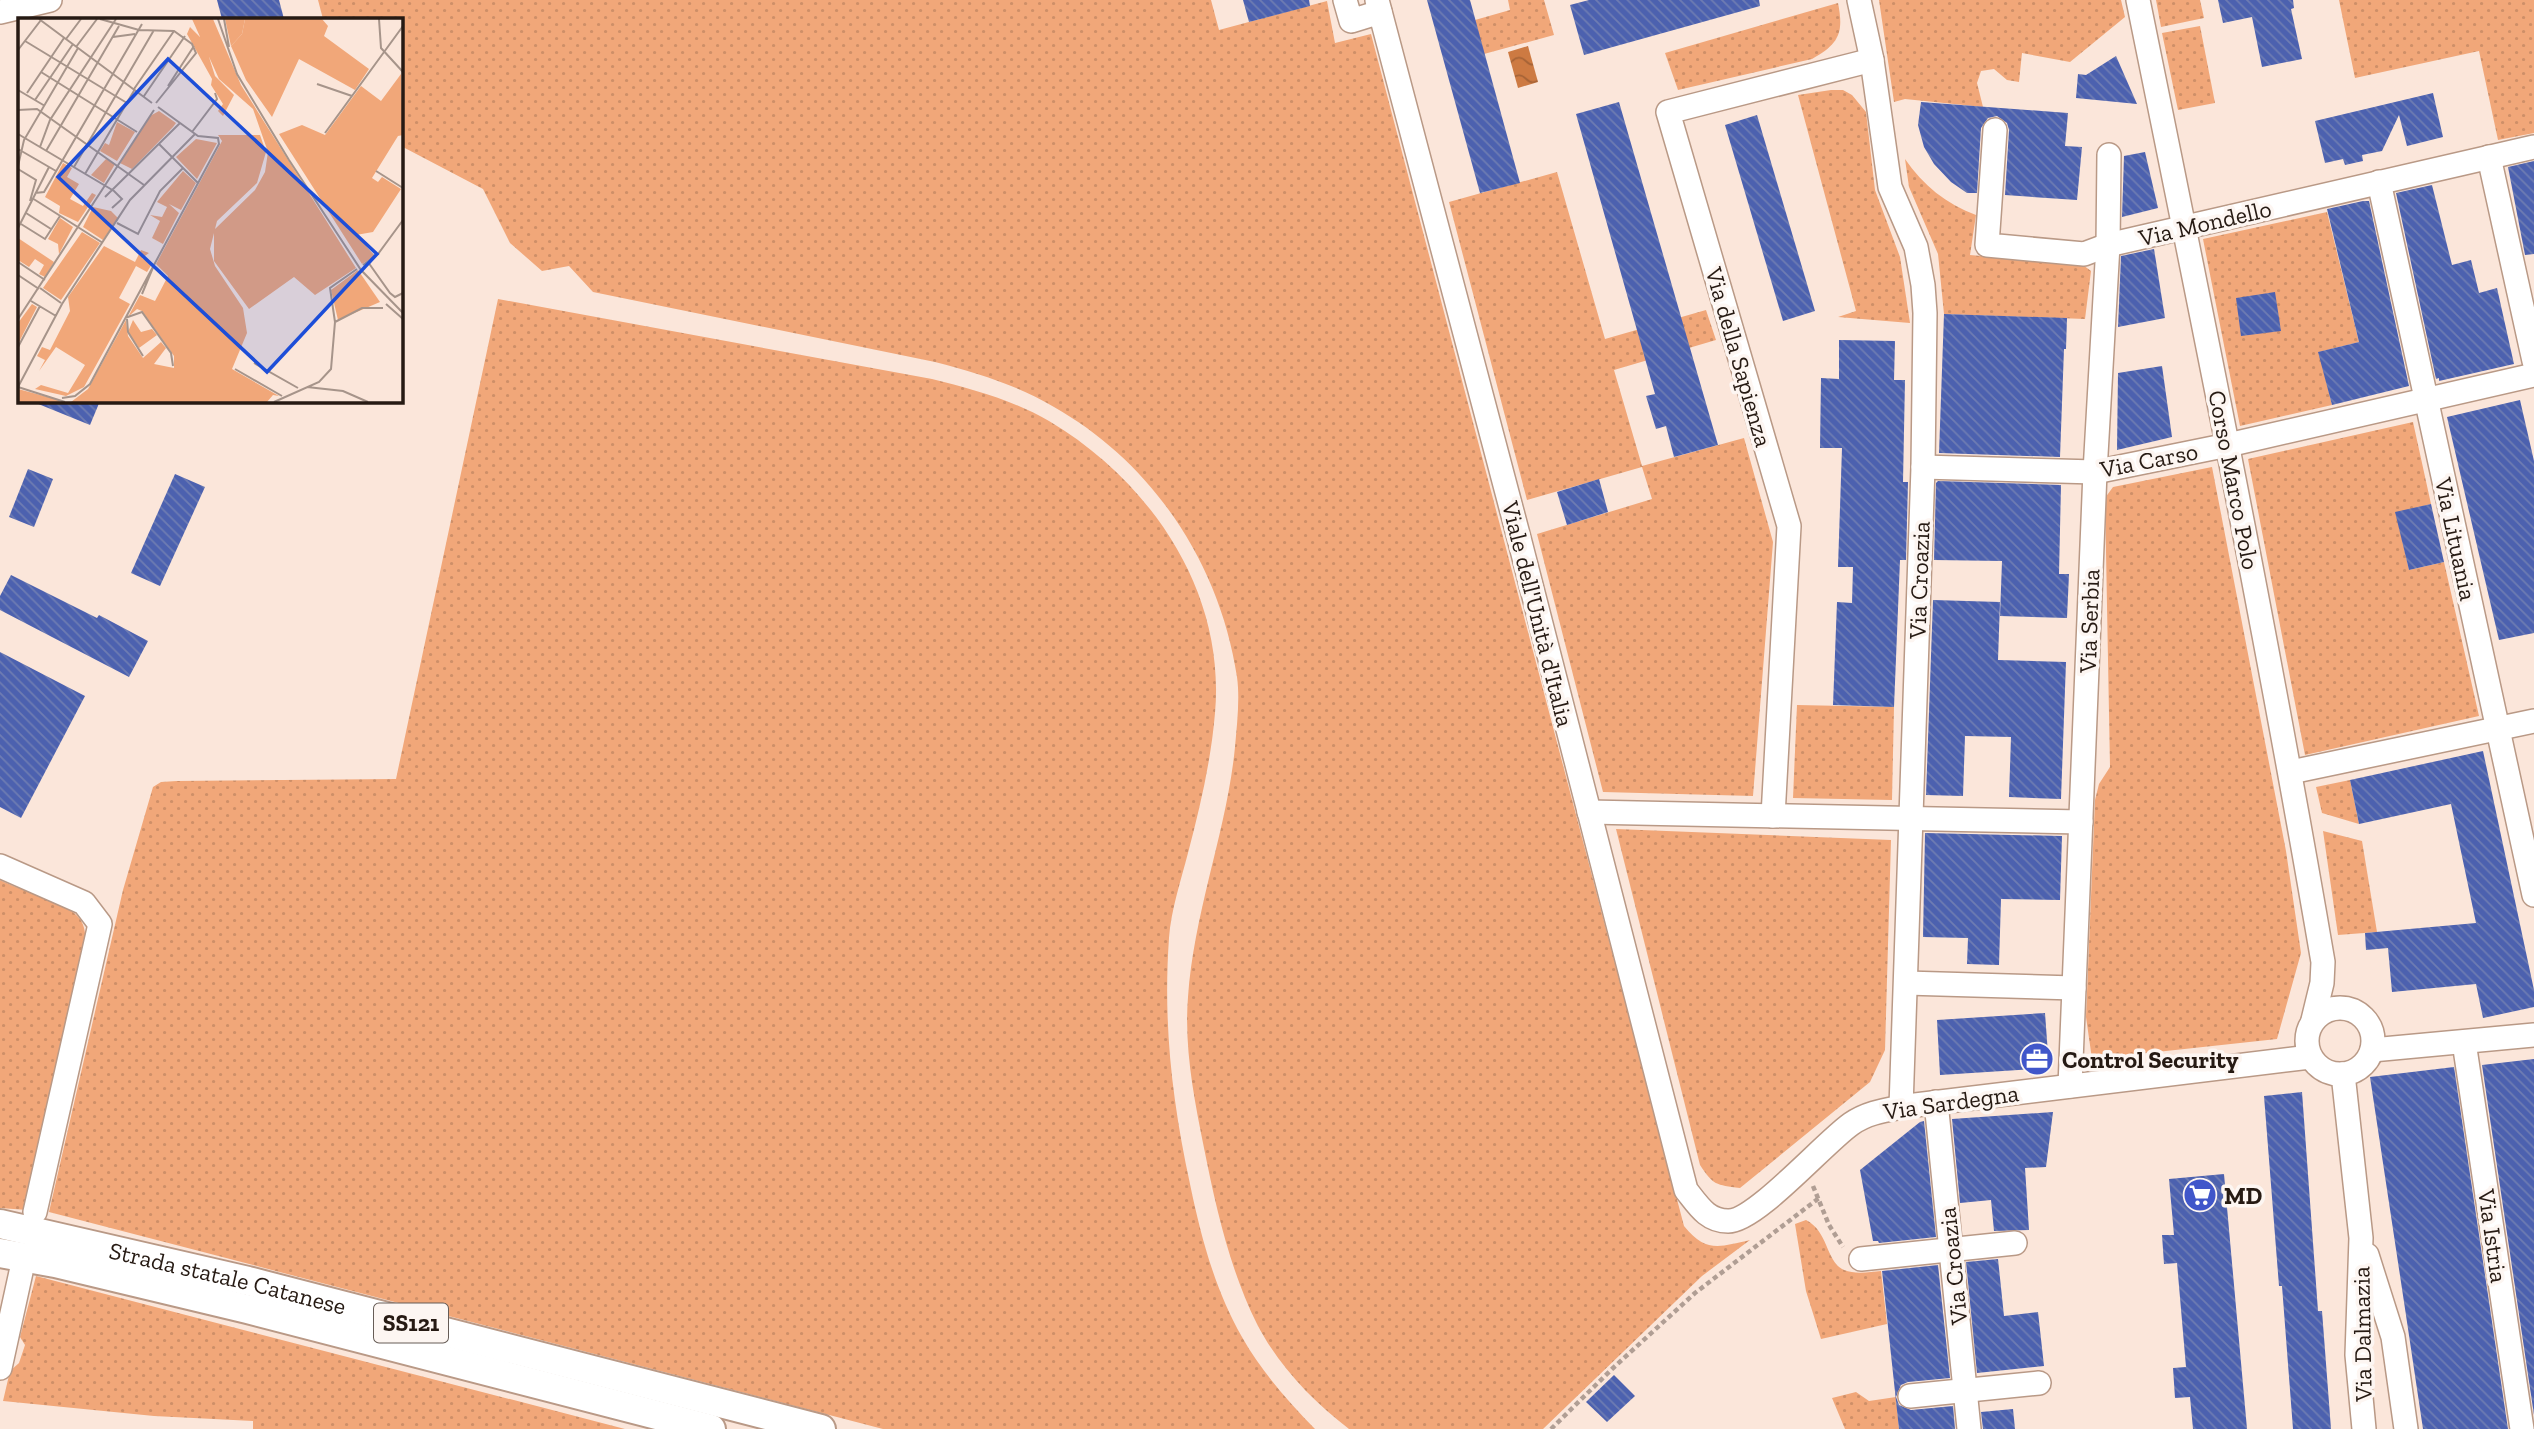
<svg xmlns="http://www.w3.org/2000/svg" width="2534" height="1429" font-family="'Zilla Slab',serif">
  <style>
    .grass { fill: url(#grass-dots) }
    .water { fill: url(#water-waves) }
    .building { fill: url(#building-back-hatch) }
    .lines { fill: none; stroke-linecap: round; stroke-linejoin: round }
    .minor-casing { stroke: #b99986; stroke-width: 26 }
    .major-casing { stroke: #b99986; stroke-width: 32 }
    .path { stroke: #b09e94; stroke-width: 4.5; stroke-dasharray: 5 3.5; stroke-linecap: butt }
    .minor { stroke: #fff; stroke-width: 23 }
    .major { stroke: #fff; stroke-width: 28 }
    .labels { text-anchor: middle; dominant-baseline: central; stroke-width: 7; stroke-linejoin: round; paint-order: stroke }
    .shield { fill: #fdf6f2; stroke: #665c56; stroke-width: 2 }
    .shield-label { font-size: 23px; font-weight: bold; fill: #261a13 }
    .street-label { font-size: 24px; fill: #261a13; stroke: #fdf6f2 }
    .poi-label { font-size: 24px; font-weight: bold; fill: #261a13; stroke: #fdf6f2; text-anchor: start }
    .inset-road { fill: none; stroke: #a6948a; stroke-width: 2 }
    .view { fill: #1d4ed8; fill-opacity: 0.15; stroke: #1d4ed8; stroke-width: 3.5 }
    .inset-edge { fill: none; stroke: #261a13; stroke-width: 3.5 }
  </style>
  <defs>
    <pattern id="grass-dots" width="8" height="8" patternUnits="userSpaceOnUse" patternTransform="scale(1.75)"><rect width="8" height="8" fill="#f1a779"/><path d="M2 2h.1M6 6h.1" fill="none" stroke="#ce8f68" stroke-width="1.8" stroke-linecap="round"/></pattern>
    <pattern id="water-waves" width="16" height="10" patternUnits="userSpaceOnUse" patternTransform="scale(1.75)"><rect width="16" height="10" fill="#cd7a42"/><path d="M0 5q4-4 8 0t8 0" fill="none" stroke="#a66336"/></pattern>
    <pattern id="building-back-hatch" width="6" height="6" patternUnits="userSpaceOnUse" patternTransform="scale(1.75)"><rect width="6" height="6" fill="#4c61af"/><path d="M-1 5l2 2M0 0l6 6M5-1l2 2" fill="none" stroke="#6e7cb2"/></pattern>
  </defs>
  <rect width="100%" height="100%" fill="#fbe6da"/>
  <!-- grass -->
  <g class="grass">
    <path d="M318,0H1211L1219,30L1327,1L1335,43L1371,34L1684,1226C1706,1253 1719,1247 1750,1240L1702,1276L1543,1429H1349C1312,1401 1278,1365 1257,1324C1230,1270 1216,1208 1204,1148C1194,1098 1184,1048 1188,997C1194,911 1227,830 1235,747C1237,724 1240,699 1237,677C1220,564 1153,463 1054,407C1017,385 977,373 935,362L593,292L569,266L542,271L510,243L483,189L401,146V19H323Z"/>
    <path d="M1508,0H1544L1554,35L1484,54L1475,20L1510,10Z"/>
    <path d="M1879,0H2121L2125,17L2070,62L2022,53L2019,82L2007,80L1994,69L1981,71L1977,83L1983,107L1905,99L1894,102Z"/>
    <path d="M2156,0H2200L2204,18L2161,27Z"/>
    <path d="M2339,0H2534V133L2498,140L2479,51L2355,78Z"/>
    <path d="M1838,3C1844,33 1839,44 1812,59L1678,90L1665,53Z"/>
    <path d="M2200,26L2215,103L2178,110L2162,33Z"/>
    <path d="M1831,90H1843L1852,95L1866,112L1875,190L1900,257L1910,323L1838,317L1856,311L1798,95Z"/>
    <path d="M1905,159C1923,185 1946,204 1976,215L1970,255L2083,265L2091,271L2085,319L1944,314L1938,254L1909,187Z"/>
    <path d="M1557,172L1605,339L1706,310L1716,340L1614,370L1642,466L1744,438L1773,542L1753,796L1603,792L1537,534L1652,499L1642,467L1527,500L1449,202Z"/>
    <path d="M2327,212L2359,342L2319,352L2332,405L2240,426L2203,239Z"/>
    <path d="M498,299L932,379C972,389 1013,400 1049,421C1150,481 1226,591 1215,713C1211,761 1200,807 1188,853C1181,880 1171,910 1169,938C1163,1024 1172,1100 1190,1184C1201,1237 1215,1290 1242,1337C1261,1371 1288,1401 1315,1429H883L49,1212L123,890L153,787L161,782L177,781L396,779Z"/>
    <path d="M2413,422L2431,504L2396,513L2409,570L2444,562L2479,716L2305,755L2248,459Z"/>
    <path d="M2212,467L2286,851L2301,953L2277,1039L2092,1059L2086,1017L2095,800L2099,784L2110,767L2105,498L2113,487Z"/>
    <path d="M1797,705L1894,707L1892,800L1793,798Z"/>
    <path d="M2350,780L2359,824L2322,813L2316,787Z"/>
    <path d="M1616,829L1891,840L1885,1050L1870,1082L1740,1188C1716,1185 1713,1185 1700,1165Z"/>
    <path d="M2323,831L2362,841L2377,932L2338,935Z"/>
    <path d="M0,880C21,891 67,901 80,919C85,926 85,934 86,941L27,1210L0,1208Z"/>
    <path d="M1806,1220C1828,1231 1826,1260 1842,1269C1853,1275 1870,1272 1881,1271L1887,1324L1821,1339L1806,1291L1795,1224Z"/>
    <path d="M36,1276L625,1429H253V1421L154,1416L3,1401L10,1371L19,1363L25,1345L20,1337Z"/>
    <path d="M1856,1392L1869,1401L1896,1397L1899,1429H1845L1832,1398Z"/>
  </g>
  <!-- water -->
  <path class="water" d="M1528,46L1538,82L1518,88L1508,52Z"/>
  <!-- building -->
  <g class="building">
    <path d="M217,0H279L284,19H222Z"/>
    <path d="M1243,0H1309L1310,6L1249,22Z"/>
    <path d="M1427,0H1470L1520,183L1480,193Z"/>
    <path d="M1589,0H1759L1760,6L1584,55L1570,5Z"/>
    <path d="M2218,0H2293L2294,8L2291,9L2302,59L2262,67L2252,17L2223,23Z"/>
    <path d="M2116,56L2137,104L2076,98L2078,74L2086,75Z"/>
    <path d="M2433,93L2443,137L2407,146L2399,115L2382,151L2362,155L2363,161L2345,165L2343,159L2325,163L2315,121Z"/>
    <path d="M1619,102L1718,445L1674,457L1666,426L1656,429L1646,396L1655,394L1576,114Z"/>
    <path d="M1921,102L2068,113L2065,146L2082,147L2077,200L2005,195L2009,130L2007,123L1997,116L1988,118L1981,128L1977,193H1967L1951,182L1934,164L1924,147L1918,125Z"/>
    <path d="M1757,115L1815,311L1783,321L1725,125Z"/>
    <path d="M2145,152L2158,208L2122,217L2124,156Z"/>
    <path d="M2534,161V254L2525,255L2508,167Z"/>
    <path d="M2432,185L2452,265L2471,260L2479,293L2497,288L2514,364L2439,381V378L2436,379L2396,193Z"/>
    <path d="M2363,201H2369L2409,386L2332,405L2318,352L2359,342L2327,209Z"/>
    <path d="M2154,249L2165,318L2118,327L2121,256Z"/>
    <path d="M2275,292L2281,331L2241,336L2236,298Z"/>
    <path d="M1944,314L2067,318L2066,349H2064L2060,457L1939,453Z"/>
    <path d="M1839,340L1895,341L1894,380H1905L1903,482H1908L1906,560H1900L1894,707L1833,705L1837,602L1852,603L1853,567H1838L1842,448H1820L1821,378L1839,379Z"/>
    <path d="M2162,366L2172,437L2117,450L2118,373Z"/>
    <path d="M2520,400L2534,461V633L2499,640L2447,417Z"/>
    <path d="M31,401H100L90,425Z"/>
    <path d="M28,469L53,479L34,527L9,517Z"/>
    <path d="M175,474L205,487L160,586L131,573Z"/>
    <path d="M1599,479L1608,512L1567,525L1557,492Z"/>
    <path d="M1938,481L2061,485L2059,574H2069L2067,618L2000,616L2002,561L1934,560L1936,483Z"/>
    <path d="M2431,504L2444,562L2409,570L2395,512Z"/>
    <path d="M11,575L97,618L99,615L148,641L129,677L0,610V596Z"/>
    <path d="M1933,600L2000,602L1998,660L2066,662L2061,799L2009,797L2011,737L1965,736L1963,796L1926,795Z"/>
    <path d="M0,652L85,696L21,818L0,807Z"/>
    <path d="M2483,751L2534,990V1007L2483,1018L2476,984L2392,992L2388,948L2366,950L2365,933L2476,923L2451,804L2359,824L2350,780Z"/>
    <path d="M1925,833L2062,836L2060,900L2001,899L1999,965L1967,964L1968,938L1923,937Z"/>
    <path d="M2045,1013L2049,1068L1940,1075L1937,1020Z"/>
    <path d="M2534,1059V1415L2482,1065Z"/>
    <path d="M2454,1067L2508,1429H2423L2404,1302L2370,1077Z"/>
    <path d="M2302,1092L2318,1311H2322L2331,1429H2293L2282,1286H2279L2264,1096Z"/>
    <path d="M2053,1112L2046,1167L2025,1168L2029,1230L1994,1231L1991,1200L1960,1203L1952,1119Z"/>
    <path d="M1924,1121L1936,1237L1879,1243L1878,1241H1873L1860,1170L1920,1122Z"/>
    <path d="M2224,1174L2247,1429H2193L2190,1397L2175,1398L2173,1368L2186,1367L2177,1263L2164,1264L2162,1235H2174L2169,1179Z"/>
    <path d="M1998,1259L2004,1316L2038,1312L2044,1366L1977,1373L1966,1262Z"/>
    <path d="M1938,1265L1950,1378L1908,1382L1901,1385L1896,1397L1899,1405L1911,1410L1953,1406L1955,1429H1899L1882,1271Z"/>
    <path d="M1614,1375L1635,1396L1607,1422L1586,1402Z"/>
    <path d="M2013,1409L2015,1429H1983L1981,1412Z"/>
  </g>
  <g class="lines">
    <defs>
      <g id="minor">
        <path d="M1345,0L1351,21L1380,12"/>
        <path d="M1377,0L1519,538L1686,1190C1698,1205 1707,1221 1728,1221C1755,1222 1825,1142 1851,1124C1868,1112 1887,1110 1907,1106L2310,1057"/>
        <path d="M1859,0L1872,60L1890,187L1916,247L1923,285L1925,313L1923,467L1901,1107"/>
        <path d="M2138,0C2203,320 2268,640 2323,962L2322,983L2313,1020"/>
        <path d="M0,12L50,0"/>
        <path d="M1995,130L1987,245L2084,254L2108,245L2534,147"/>
        <path d="M2489,157L2534,361"/>
        <path d="M2379,182L2534,895"/>
        <path d="M1923,467L2095,472L2228,445L2534,375"/>
        <path d="M2291,772L2534,721"/>
        <path d="M1589,812L2081,822"/>
        <path d="M1773,816L1789,526L1668,112L1872,60"/>
        <path d="M0,866L84,903L100,924L35,1212"/>
        <path d="M1906,983L2074,988"/>
        <circle cx="2340" cy="1041" r="33"/>
        <path d="M2464,1042L2522,1429"/>
        <path d="M2372,1050L2534,1035"/>
        <path d="M2343,1074L2361,1238L2357,1355L2364,1429"/>
        <path d="M2070,1086L2095,472L2108,245L2109,155"/>
        <path d="M1936,1102L1969,1429"/>
        <path d="M2367,1255L2393,1337L2406,1429"/>
        <path d="M1861,1259L2015,1243"/>
        <path d="M0,1368L21,1272"/>
        <path d="M1910,1396L2039,1383"/>
      </g>
      <g id="major">
        <path id="s1" d="M0,1224L248,1281L821,1429"/>
        <path d="M0,1253L55,1263L247,1309L711,1429"/>
      </g>
    </defs>
    <!-- minor casing -->
    <use href="#minor" class="minor-casing"/>
    <!-- major casing -->
    <use href="#major" class="major-casing"/>
    <!-- path -->
    <g class="path">
      <path d="M1813,1186L1829,1225L1843,1247"/>
      <path d="M1551,1429L1612,1369L1695,1293L1819,1198"/>
    </g>
    <!-- minor -->
    <use href="#minor" class="minor"/>
    <!-- major -->
    <use href="#major" class="major"/>
  </g>
  <!-- icons -->
  <defs>
    <symbol id="office-disc" viewBox="-11 -11 22 22"><circle r="9.5" fill="#4056ca" stroke="#fdf6f2"/><path d="M-6-3h4V-5.5h4V-3h4V5H-6ZM-1-4.5V-3h2v-1.5ZM-6 0V1H6V0Z" fill="#fff"/></symbol>
    <symbol id="supermarket-disc" viewBox="-11 -11 22 22"><circle r="9.5" fill="#4056ca" stroke="#fdf6f2"/><path d="M-6-5.5h2.5l.6 2H6L4.5 2H-2.5L-4.4-4H-6ZM-1.5 3.2a1.3 1.3 0 1 0 .1 0ZM3 3.2a1.3 1.3 0 1 0 .1 0Z" fill="#fff"/></symbol>
  </defs>
  <g fill-rule="evenodd">
    <use href="#office-disc" x="2018" y="1040" width="38" height="38"/>
    <use href="#supermarket-disc" x="2181" y="1176" width="38" height="38"/>
  </g>
  <g class="labels">
    <!-- shield labels -->
    <rect class="shield" x="374" y="1303.5" width="74" height="39" rx="5"/>
    <g class="shield-label">
      <text x="411" y="1323">SS121</text>
    </g>
    <!-- street labels -->
    <g class="street-label">
      <text transform="translate(2205 223) rotate(-13)">Via Mondello</text>
      <text transform="translate(1739 357) rotate(74)">Via della Sapienza</text>
      <text transform="translate(2149 460) rotate(-11)">Via Carso</text>
      <text transform="translate(2234 480) rotate(79)">Corso Marco Polo</text>
      <text transform="translate(2456 539) rotate(78)">Via Lituania</text>
      <text transform="translate(1919 580) rotate(-88)">Via Croazia</text>
      <text transform="translate(1538 614) rotate(76)">Viale dell'Unità d'Italia</text>
      <text transform="translate(2089 621) rotate(-88)">Via Serbia</text>
      <text transform="translate(1951 1102) rotate(-8)">Via Sardegna</text>
      <text transform="translate(2493 1236) rotate(82)">Via Istria</text>
      <text transform="translate(1953 1266) rotate(-96)">Via Croazia</text>
      <text stroke="none"><textPath href="#s1" startOffset="234">Strada statale Catanese</textPath></text>
      <text transform="translate(2362 1334) rotate(-91)">Via Dalmazia</text>
    </g>
    <!-- poi labels -->
    <g class="poi-label">
      <text x="2062" y="1059">Control Security</text>
      <text x="2224" y="1195">MD</text>
    </g>
  </g>
  <!-- overview -->
  <g transform="translate(18 18)">
    <rect width="385" height="385" fill="#fbe6da"/>
    <path d="M174,1H195L223,67L338,250L297,277L276,259L231,291L196,243V212L237,172L247,154L250,134L235,91L201,61ZM207,1H227L224,16L213,28ZM172,9L186,23L197,58L216,77L205,98L200,93L205,86L193,67L194,61L169,16ZM383,56L385,117L380,118L354,160L360,164L364,159L383,171L355,214L338,217L357,238L344,246L261,116L284,107L307,117L343,68L363,83ZM141,93L158,105L155,109L114,151L102,145L132,98ZM99,104L117,114L99,143L82,133L87,125L91,127ZM200,117H242L248,134L239,165L199,203L192,231L197,248L225,290L229,315L214,351L261,378L255,377L249,384H53L70,371L108,302L110,318L125,340L143,324L148,330L136,346L156,350V338L124,293L119,291L110,299L122,277L137,283L150,258L138,246L204,123ZM178,121L199,125L179,161L158,139ZM88,141L97,146L86,165L73,157ZM45,145L54,150L49,159L61,166L52,181L65,188L74,175L78,177L60,204L41,195L42,188L27,179ZM165,153L178,165L163,192L151,186L161,195L145,226L134,220L142,203L132,197L144,199L149,189L139,184ZM75,189L93,193L100,200L85,222L65,209ZM42,200L55,209L41,236L40,226L30,221ZM64,214L82,225L43,282L25,270ZM0,220L36,244L27,259L21,256L26,247L17,241L11,249L0,242ZM86,228L117,244L123,232L131,235L124,240L134,246L129,254L118,248L101,280L112,286L66,369L48,378L17,371L23,367L50,375L67,347L38,329L21,353L27,342L19,338L24,329L32,332L52,293L50,279ZM340,252L362,284L320,302L313,272ZM14,286L19,289L0,326V305ZM115,302L123,314L134,311L139,317L121,330L110,314ZM0,371L41,382L42,384H0Z" fill="#f1a779"/>
    <path d="M227,1H304L310,8L306,18L351,51L337,72L281,41L254,99L228,62L213,28L224,16Z" fill="#f1a779"/>
    <path class="inset-road" d="M21,1L134,85M82,1L121,12L156,13L174,26L178,35L138,85M200,1L219,56L271,142L343,252L385,295M206,1L211,29M361,1L363,30L385,54M95,19L117,16M48,21L63,1M7,23L109,85M58,29L79,1M0,32L23,2M23,54L119,114M299,66L334,78M0,67V116M150,68L176,28M116,71L156,13M0,72L27,88M9,75L46,20M126,78L167,18M17,82L55,26M0,92L19,91L126,167M174,114L199,81L197,75M307,115L385,8M0,116L96,173L104,181L94,190M141,126L180,165M22,129L32,102L98,1M0,131L38,153M28,133L101,8M0,148L6,122L60,30M56,149L136,12M0,151L18,162L12,183M358,153L385,170M67,156L117,71M17,175L26,174L124,6M87,179L162,105M14,180L85,225M8,195L33,211M99,205L120,216L142,173L165,150M3,206L27,221L42,198M0,210L31,149M0,244L27,262M350,244L372,275L377,279L385,275M345,247L360,236L385,202M0,257L21,271M22,270L43,285M124,276L136,247M13,283L38,298M368,286L385,301M107,300L124,294L153,335L155,348M0,301L136,92M109,301L110,314L125,338M317,304L312,270L339,251M0,329L22,288M236,345L280,370M217,351L264,378M0,369L44,286L112,182L177,116M0,369L47,384M289,369L325,373L350,384M44,380L57,378L72,366L201,126L200,120L180,118L140,89M256,384L301,364L313,351L317,304L344,290H365"/>
    <path class="view" d="M150,41L359,236L249,354L40,159Z"/>
    <rect width="385" height="385" class="inset-edge"/>
  </g>
</svg>
